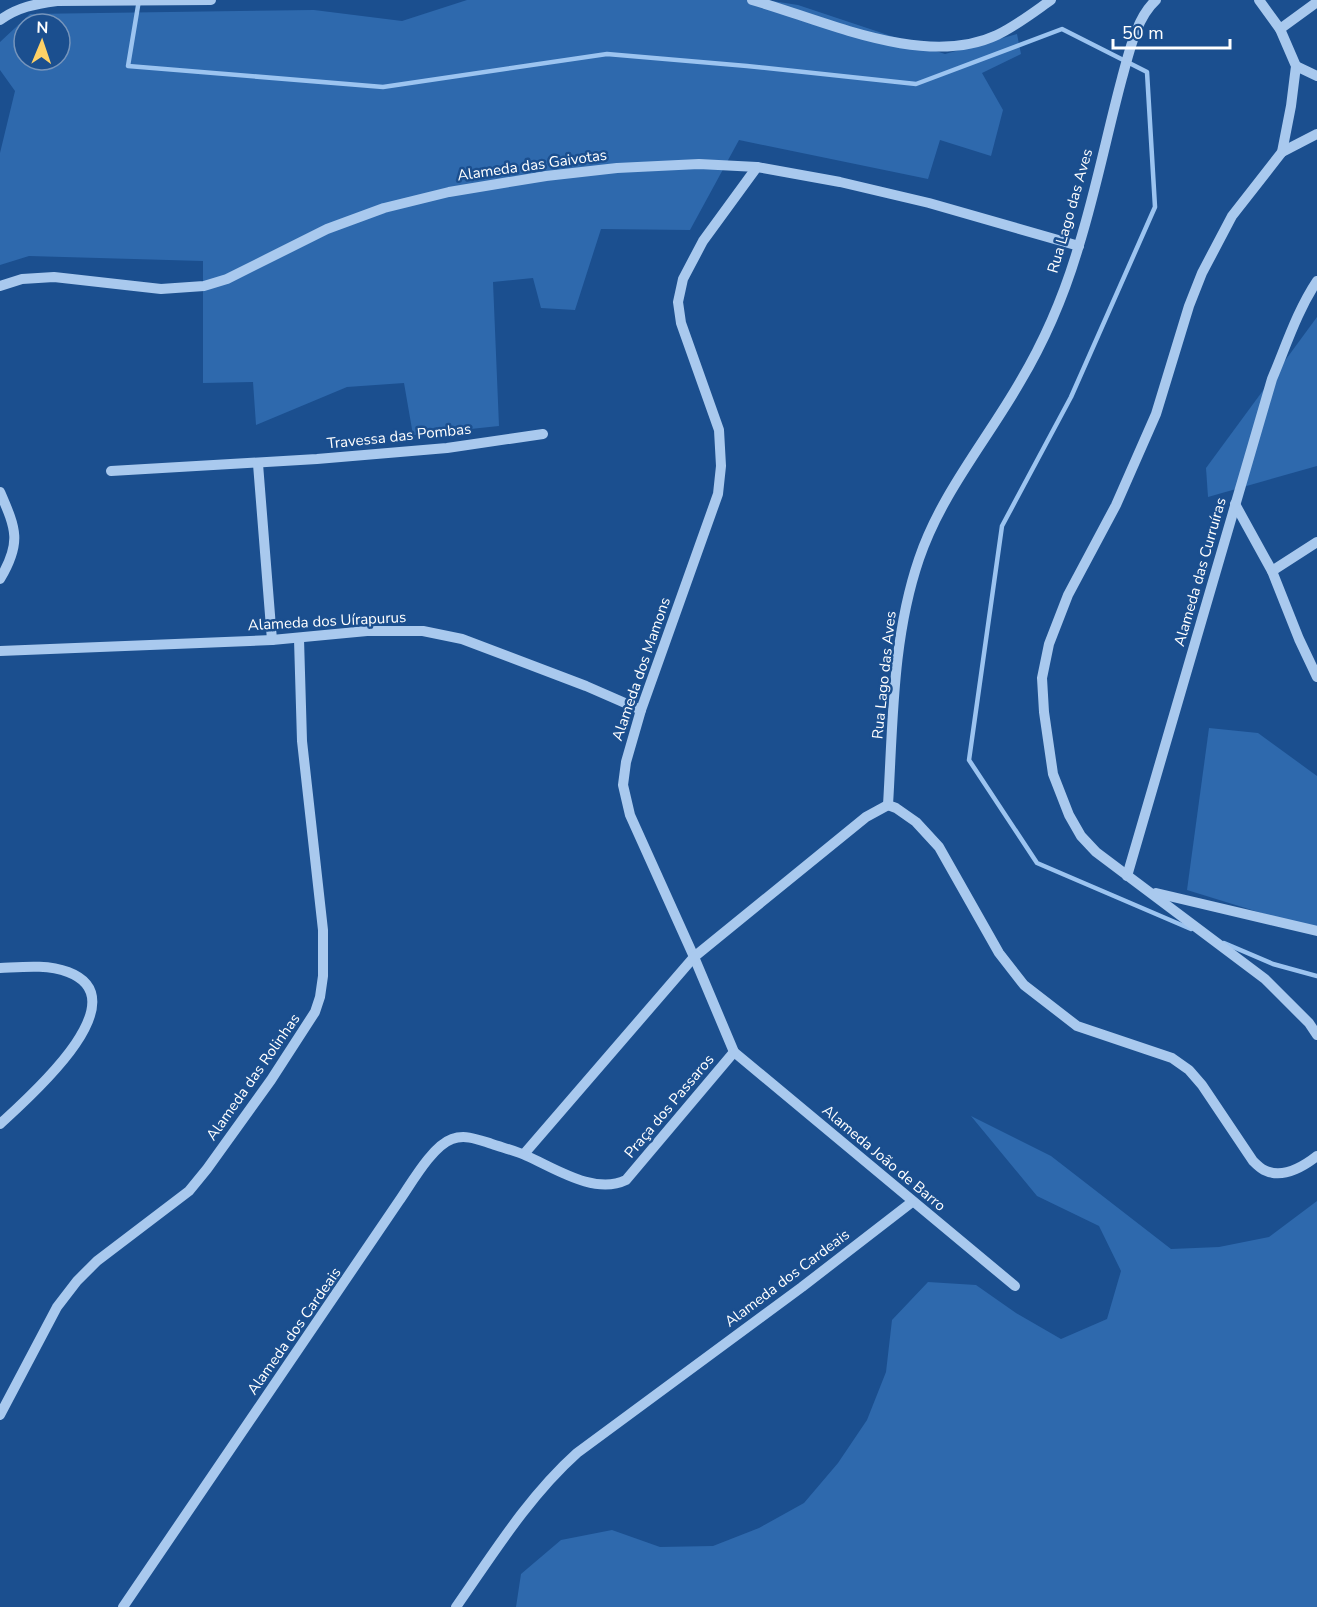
<svg xmlns="http://www.w3.org/2000/svg" width="1317" height="1607" viewBox="0 0 1317 1607" font-family="'Nunito Sans',sans-serif">
  <rect width="100%" height="100%" fill="#1b4f8f"/>
  <g fill="#2e69ad" fill-rule="evenodd">
    <path d="M467,0H766L798,5L945,54L1017,34L1021,54L982,73L1003,110L991,156L940,140L928,179L739,140L690,230L601,229L575,310L541,308L533,278L493,282L499,426L413,435L404,383L347,387L256,425L253,382L203,383V261L29,256L0,265V153L15,91L0,70V42L30,14L314,10L402,21ZM24,24H60V60H24Z"/>
    <path d="M1317,317V466L1208,497L1206,468Z"/>
    <path d="M1209,728L1258,733L1317,776V930L1187,890Z"/>
    <path d="M971,1116L1051,1156L1171,1249L1219,1247L1269,1237L1317,1201V1607H516L521,1574L561,1540L612,1530L660,1547L713,1546L759,1528L804,1503L838,1463L867,1420L886,1372L892,1320L928,1282L976,1285L1016,1313L1061,1339L1107,1319L1121,1271L1099,1226L1037,1196Z"/>
  </g>
  <g fill="none" stroke-linecap="round" stroke-linejoin="round">
    <g stroke="#9cc4f0" stroke-width="4.5">
      <path d="M139,0L128,66L383,87L607,54L747,66L916,84L1062,29L1147,72L1155,207L1071,397L1002,526L969,760L1037,863L1191,929"/>
      <path d="M1224,943L1273,964L1317,976"/>
    </g>
    <g stroke="#a9c9ee" stroke-width="10">
      <path d="M752,0C823,20 925,69 997,35C1016,26 1034,12 1051,0"/>
      <path d="M1156,0C1136,18 1129,53 1122,78C1107,134 1096,190 1079,245C1065,293 1045,340 1020,382C986,441 941,494 919,559C892,638 893,723 888,805L896,808L916,822L939,847L999,953L1024,985L1077,1026L1172,1058L1189,1070L1202,1085L1253,1161C1256,1164 1260,1168 1264,1170C1282,1179 1303,1167 1317,1156"/>
      <path d="M1259,0L1280,29L1296,66L1291,106L1282,152L1232,216L1202,273L1189,306L1156,414L1116,505L1068,595L1049,644L1042,678L1044,712L1053,774L1069,815L1081,836L1096,852L1265,979L1309,1023L1317,1035"/>
      <path d="M0,20C18,7 35,4 57,1L211,0"/>
      <path d="M1280,29L1317,2"/>
      <path d="M1296,66L1317,76"/>
      <path d="M1282,152L1317,134"/>
      <path d="M757,167L703,241L683,279L678,302L681,323L719,430L721,466L718,494L641,710L626,762L623,785L630,815L694,957L734,1052L1015,1286"/>
      <path d="M0,286L22,279L54,277L161,289L204,286L227,279L327,229L384,208L449,192L546,176L617,168L699,164L757,167L840,182L929,203L1079,246"/>
      <path d="M258,464L272,640"/>
      <path d="M111,471L317,459L447,448L543,434"/>
      <path d="M0,492C16,529 22,542 0,579"/>
      <path d="M1235,504L1272,571L1299,639L1317,677"/>
      <path d="M1272,571L1317,542"/>
      <path d="M0,651L272,640L367,631H423L462,639L586,686L641,710"/>
      <path d="M1127,876L1272,379C1286,346 1297,311 1317,281"/>
      <path d="M1156,893L1317,931"/>
      <path d="M0,968C22,967 47,964 68,972C142,1000 26,1100 0,1124"/>
      <path d="M524,1154L694,957L866,817L888,805"/>
      <path d="M0,1415L57,1307L77,1281L97,1261L189,1191L207,1169L271,1080L315,1012L320,997L323,976V930L302,741L299,639"/>
      <path d="M123,1607L399,1201C411,1184 432,1146 452,1139C466,1134 479,1140 492,1144C504,1148 516,1151 527,1156C556,1169 595,1195 626,1180L734,1052"/>
      <path d="M456,1607C493,1554 528,1497 577,1453L802,1287L912,1202"/>
    </g>
  </g>
  <g text-anchor="middle" dominant-baseline="central" stroke-width="5" stroke-linejoin="round" paint-order="stroke">
    <g font-size="15" fill="#fff" stroke="#1b4f8f">
      <text transform="translate(532 165) rotate(-8)">Alameda das Gaivotas</text>
      <text transform="translate(1070 211) rotate(-74)">Rua Lago das Aves</text>
      <text transform="translate(399 436) rotate(-6)">Travessa das Pombas</text>
      <text transform="translate(1200 572) rotate(-74)">Alameda das Curruíras</text>
      <text transform="translate(327 621) rotate(-3)">Alameda dos Uírapurus</text>
      <text transform="translate(641 669) rotate(-71)">Alameda dos Mamons</text>
      <text transform="translate(884 675) rotate(-84)">Rua Lago das Aves</text>
      <text transform="translate(253 1077) rotate(-55)">Alameda das Rolinhas</text>
      <text transform="translate(669 1106) rotate(-50)">Praça dos Passaros</text>
      <text transform="translate(884 1158) rotate(40)">Alameda João de Barro</text>
      <text transform="translate(787 1278) rotate(-37)">Alameda dos Cardeais</text>
      <text transform="translate(294 1331) rotate(-55)">Alameda dos Cardeais</text>
    </g>
  </g>
  <g transform="translate(42 42) rotate(2)"><circle r="28" fill="#1b4f8f" stroke="#7695bc" stroke-width="1.5"/>
  <path d="M0-4.5L10 22L0 15L-10 22Z" fill="#ffd166"/>
  <text y="-9" font-size="16" font-weight="bold" text-anchor="middle" fill="#ffffff">N</text>
  </g>
  <path d="M1113 39v9h117v-9" fill="none" stroke="#ffffff" stroke-width="3"/>
  <text x="1122" y="39" font-size="18" fill="#ffffff" stroke="#1b4f8f" stroke-width="4.5" paint-order="stroke">50 m</text>
</svg>
